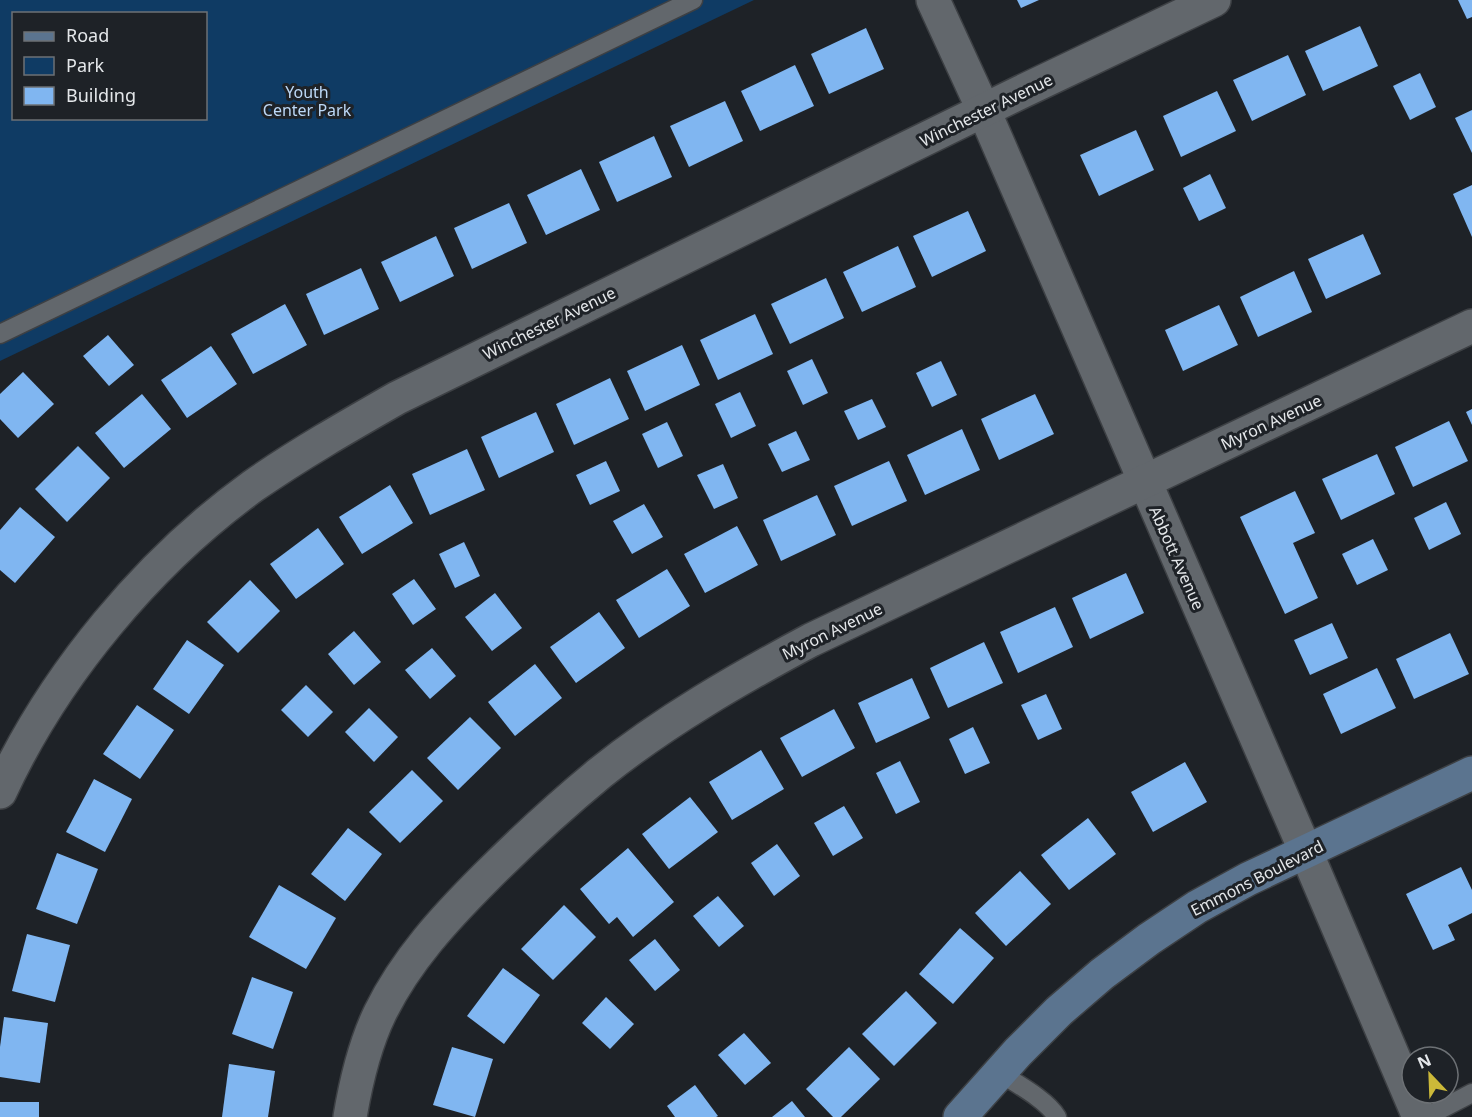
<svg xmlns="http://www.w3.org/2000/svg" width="1472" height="1117" viewBox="0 0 1472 1117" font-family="'Noto Sans',sans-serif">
  <rect width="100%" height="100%" fill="#1e2227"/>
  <path fill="#0f3b64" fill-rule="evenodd" d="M0,0H754L0,361ZM14,14H206V118H14Z"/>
  <g fill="#80b6f1">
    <path d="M1017,0H1039L1021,8Z"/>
    <path d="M1458,0H1472V17L1467,19Z"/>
    <path d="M1360,26L1378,66L1323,91L1305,51Z"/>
    <path d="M866,28L884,69L829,94L811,54Z"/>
    <path d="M1288,55L1306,95L1252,121L1233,80Z"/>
    <path d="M795,65L814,106L760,131L741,91Z"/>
    <path d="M1420,73L1436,107L1410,120L1393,86Z"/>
    <path d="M1217,91L1236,131L1181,157L1163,116Z"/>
    <path d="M725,101L743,141L689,167L670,126Z"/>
    <path d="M1472,110V153L1455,118Z"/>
    <path d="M1136,130L1154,170L1099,196L1080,155Z"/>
    <path d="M654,136L672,177L617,202L599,162Z"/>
    <path d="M581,169L600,210L546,235L527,195Z"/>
    <path d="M1210,174L1226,208L1199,221L1183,188Z"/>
    <path d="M1472,185V237L1453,194Z"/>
    <path d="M509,203L527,243L472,269L454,228Z"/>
    <path d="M968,211L986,251L932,277L913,236Z"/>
    <path d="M1363,234L1381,274L1326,299L1308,259Z"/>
    <path d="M436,236L454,276L400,302L381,262Z"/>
    <path d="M898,246L916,287L862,312L843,272Z"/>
    <path d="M361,268L379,309L324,335L306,294Z"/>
    <path d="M1294,271L1312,312L1258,337L1240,297Z"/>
    <path d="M826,278L844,318L790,344L771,304Z"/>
    <path d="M285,304L307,345L253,374L231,334Z"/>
    <path d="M1219,305L1238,345L1183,371L1165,330Z"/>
    <path d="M755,314L773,354L718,380L700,340Z"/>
    <path d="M108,335L134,365L109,386L83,356Z"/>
    <path d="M682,345L700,385L645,411L627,371Z"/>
    <path d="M211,346L237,384L187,418L161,380Z"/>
    <path d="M812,359L828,393L803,405L787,371Z"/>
    <path d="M941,361L957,395L932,407L916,373Z"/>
    <path d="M23,372L54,404L18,438L0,419V394Z"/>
    <path d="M610,378L629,419L574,445L556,404Z"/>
    <path d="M740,392L756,426L731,438L715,404Z"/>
    <path d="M142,394L171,429L124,468L95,433Z"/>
    <path d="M1035,394L1054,434L999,460L981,419Z"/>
    <path d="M872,399L886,427L858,440L844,411Z"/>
    <path d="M1472,409V425L1466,412Z"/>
    <path d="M536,412L554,452L499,478L481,437Z"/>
    <path d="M1449,421L1468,461L1413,487L1395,447Z"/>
    <path d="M667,422L683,456L658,468L642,434Z"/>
    <path d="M962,429L980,470L925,495L907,455Z"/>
    <path d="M796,431L810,460L782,472L768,444Z"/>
    <path d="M78,446L110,478L67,522L35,489Z"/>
    <path d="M467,449L485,490L430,515L412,474Z"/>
    <path d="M1377,454L1395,494L1341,520L1322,479Z"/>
    <path d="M606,461L620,491L590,505L576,475Z"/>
    <path d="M889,461L907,501L852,526L834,486Z"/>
    <path d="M723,464L738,498L714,509L697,475Z"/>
    <path d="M390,485L413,523L362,554L339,517Z"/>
    <path d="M1295,491L1315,533L1293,543L1318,598L1285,614L1240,517Z"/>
    <path d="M817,495L836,535L781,561L763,520Z"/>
    <path d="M1446,502L1461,534L1429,550L1414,518Z"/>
    <path d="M644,504L663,537L632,554L613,521Z"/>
    <path d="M20,507L55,537L15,583L0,570V530Z"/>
    <path d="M737,526L758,565L705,593L684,554Z"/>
    <path d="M318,528L344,564L296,599L270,564Z"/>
    <path d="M1373,539L1388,570L1357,585L1342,554Z"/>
    <path d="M464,542L480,576L455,588L439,554Z"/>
    <path d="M667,569L690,606L639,638L616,600Z"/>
    <path d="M1126,573L1144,613L1090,639L1072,598Z"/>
    <path d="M414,579L436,609L413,625L392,594Z"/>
    <path d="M250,580L280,611L238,653L207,622Z"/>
    <path d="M495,593L522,628L492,651L465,617Z"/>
    <path d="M1055,607L1073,647L1018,673L1000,632Z"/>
    <path d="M599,612L625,648L576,683L550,647Z"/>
    <path d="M1332,623L1348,658L1310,675L1294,640Z"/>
    <path d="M354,631L381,662L354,685L328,654Z"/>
    <path d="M1450,633L1469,674L1414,699L1396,659Z"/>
    <path d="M187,640L224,665L189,714L153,689Z"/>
    <path d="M984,642L1003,683L948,708L930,668Z"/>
    <path d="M432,648L456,676L430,699L405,670Z"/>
    <path d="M535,664L562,698L515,736L488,702Z"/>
    <path d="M1377,668L1396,708L1341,734L1323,694Z"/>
    <path d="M912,678L930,718L876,743L858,703Z"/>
    <path d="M306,685L333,712L308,737L281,710Z"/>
    <path d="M1046,694L1062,729L1038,740L1021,705Z"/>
    <path d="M137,705L174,730L140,779L103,754Z"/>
    <path d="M369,708L398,737L374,762L345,732Z"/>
    <path d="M834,709L855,748L802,777L780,738Z"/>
    <path d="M470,717L501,748L458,790L427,758Z"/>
    <path d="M973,727L990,763L965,774L949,739Z"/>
    <path d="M761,750L784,789L732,820L709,782Z"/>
    <path d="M900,761L920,802L896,814L876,773Z"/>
    <path d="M1185,762L1207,802L1153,832L1131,792Z"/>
    <path d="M412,770L443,801L400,843L369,812Z"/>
    <path d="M94,779L132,799L105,852L66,832Z"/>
    <path d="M690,797L718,832L669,869L642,834Z"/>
    <path d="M844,806L863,838L833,856L814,823Z"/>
    <path d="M1088,818L1116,854L1069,890L1041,855Z"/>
    <path d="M348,828L382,854L345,901L311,874Z"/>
    <path d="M777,844L800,876L774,896L751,863Z"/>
    <path d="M628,848L674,902L633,937L617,917L609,924L580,889Z"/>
    <path d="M57,853L98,869L77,924L36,909Z"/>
    <path d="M1461,867L1472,890V913L1448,925L1455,940L1433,950L1406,894Z"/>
    <path d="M1020,871L1051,904L1006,946L975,913Z"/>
    <path d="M279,885L336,918L306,969L249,937Z"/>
    <path d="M718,896L744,926L719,947L693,916Z"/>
    <path d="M564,905L596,937L553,980L521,949Z"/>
    <path d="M960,928L994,958L953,1004L919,974Z"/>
    <path d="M27,934L70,945L55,1002L12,991Z"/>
    <path d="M655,939L680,970L655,991L629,960Z"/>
    <path d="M503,968L540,995L504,1044L467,1016Z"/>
    <path d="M252,977L293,992L273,1049L232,1034Z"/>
    <path d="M906,991L937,1023L894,1066L862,1034Z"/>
    <path d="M606,997L634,1024L610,1049L582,1023Z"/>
    <path d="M4,1017L48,1023L40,1083L0,1077V1047Z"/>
    <path d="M744,1033L771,1063L745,1085L718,1055Z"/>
    <path d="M452,1047L493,1059L475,1117L433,1105Z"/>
    <path d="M849,1047L880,1079L841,1117H833L806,1089Z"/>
    <path d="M229,1064L275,1071L268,1117H222Z"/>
    <path d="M695,1085L718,1116L716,1117H675L667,1106Z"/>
    <path d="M792,1101L805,1117H772Z"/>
    <rect x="0" y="1102" width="39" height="15"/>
  </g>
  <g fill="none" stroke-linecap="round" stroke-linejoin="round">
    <defs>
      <g id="lane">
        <path d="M0,334L693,0"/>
        <path d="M1000,1073C1017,1084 1047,1100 1057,1117"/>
        <path d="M1426,1117L1472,1093"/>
      </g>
      <g id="street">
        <path d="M933,0L984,111L1306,852L1419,1117"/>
        <path d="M0,792C54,675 148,562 253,486C299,454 348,426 397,398L1021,92L1214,0"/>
        <path d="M350,1117C356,1081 364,1046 380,1013C406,960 445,918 486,877C522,841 560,806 600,773C665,721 738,679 811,640L1472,326"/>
      </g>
      <path id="secondary" d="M960,1117L1018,1052L1059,1011L1102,974L1149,939L1197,907L1248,879L1472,773"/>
    </defs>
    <use href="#lane" stroke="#3d4044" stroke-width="21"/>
    <use href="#street" stroke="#3d4044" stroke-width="36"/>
    <use href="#secondary" stroke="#3d4044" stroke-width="36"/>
    <use href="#lane" stroke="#62676c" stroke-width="18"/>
    <use href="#street" stroke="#62676c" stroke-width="33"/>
    <use href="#secondary" stroke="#5b748f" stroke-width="33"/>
  </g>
  <g text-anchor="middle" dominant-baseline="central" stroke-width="6" stroke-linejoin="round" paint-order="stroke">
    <g font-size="16" fill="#bcd8f7" stroke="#1e2227">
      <text x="307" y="92">Youth<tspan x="307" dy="18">Center Park</tspan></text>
    </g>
    <g font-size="16" fill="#e4e7ea" stroke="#1e2227">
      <text transform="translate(986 110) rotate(-26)">Winchester Avenue</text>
      <text transform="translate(549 323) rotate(-26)">Winchester Avenue</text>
      <text transform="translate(1271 422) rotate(-25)">Myron Avenue</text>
      <text transform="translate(1177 558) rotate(66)">Abbott Avenue</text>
      <text transform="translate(832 631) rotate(-26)">Myron Avenue</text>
      <text transform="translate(1257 878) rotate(-27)">Emmons Boulevard</text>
    </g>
  </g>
  <rect x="12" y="12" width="195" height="108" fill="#1e2227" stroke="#6d7175" stroke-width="1.5"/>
  <rect x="24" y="32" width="30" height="9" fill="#5b748f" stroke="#6d7175" stroke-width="1.5"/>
  <text x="66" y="42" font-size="18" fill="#e4e7ea">Road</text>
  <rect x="24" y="57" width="30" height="18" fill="#0f3b64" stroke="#6d7175" stroke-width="1.5"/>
  <text x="66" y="72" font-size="18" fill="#e4e7ea">Park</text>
  <rect x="24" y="87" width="30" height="18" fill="#80b6f1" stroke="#6d7175" stroke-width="1.5"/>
  <text x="66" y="102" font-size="18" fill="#e4e7ea">Building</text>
  <g transform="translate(1430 1075) rotate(337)"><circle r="28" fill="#1e2227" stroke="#6d7175" stroke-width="1.5"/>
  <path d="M0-4.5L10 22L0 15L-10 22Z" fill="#ccb939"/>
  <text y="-9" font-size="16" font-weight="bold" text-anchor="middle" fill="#e4e7ea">N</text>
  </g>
</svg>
